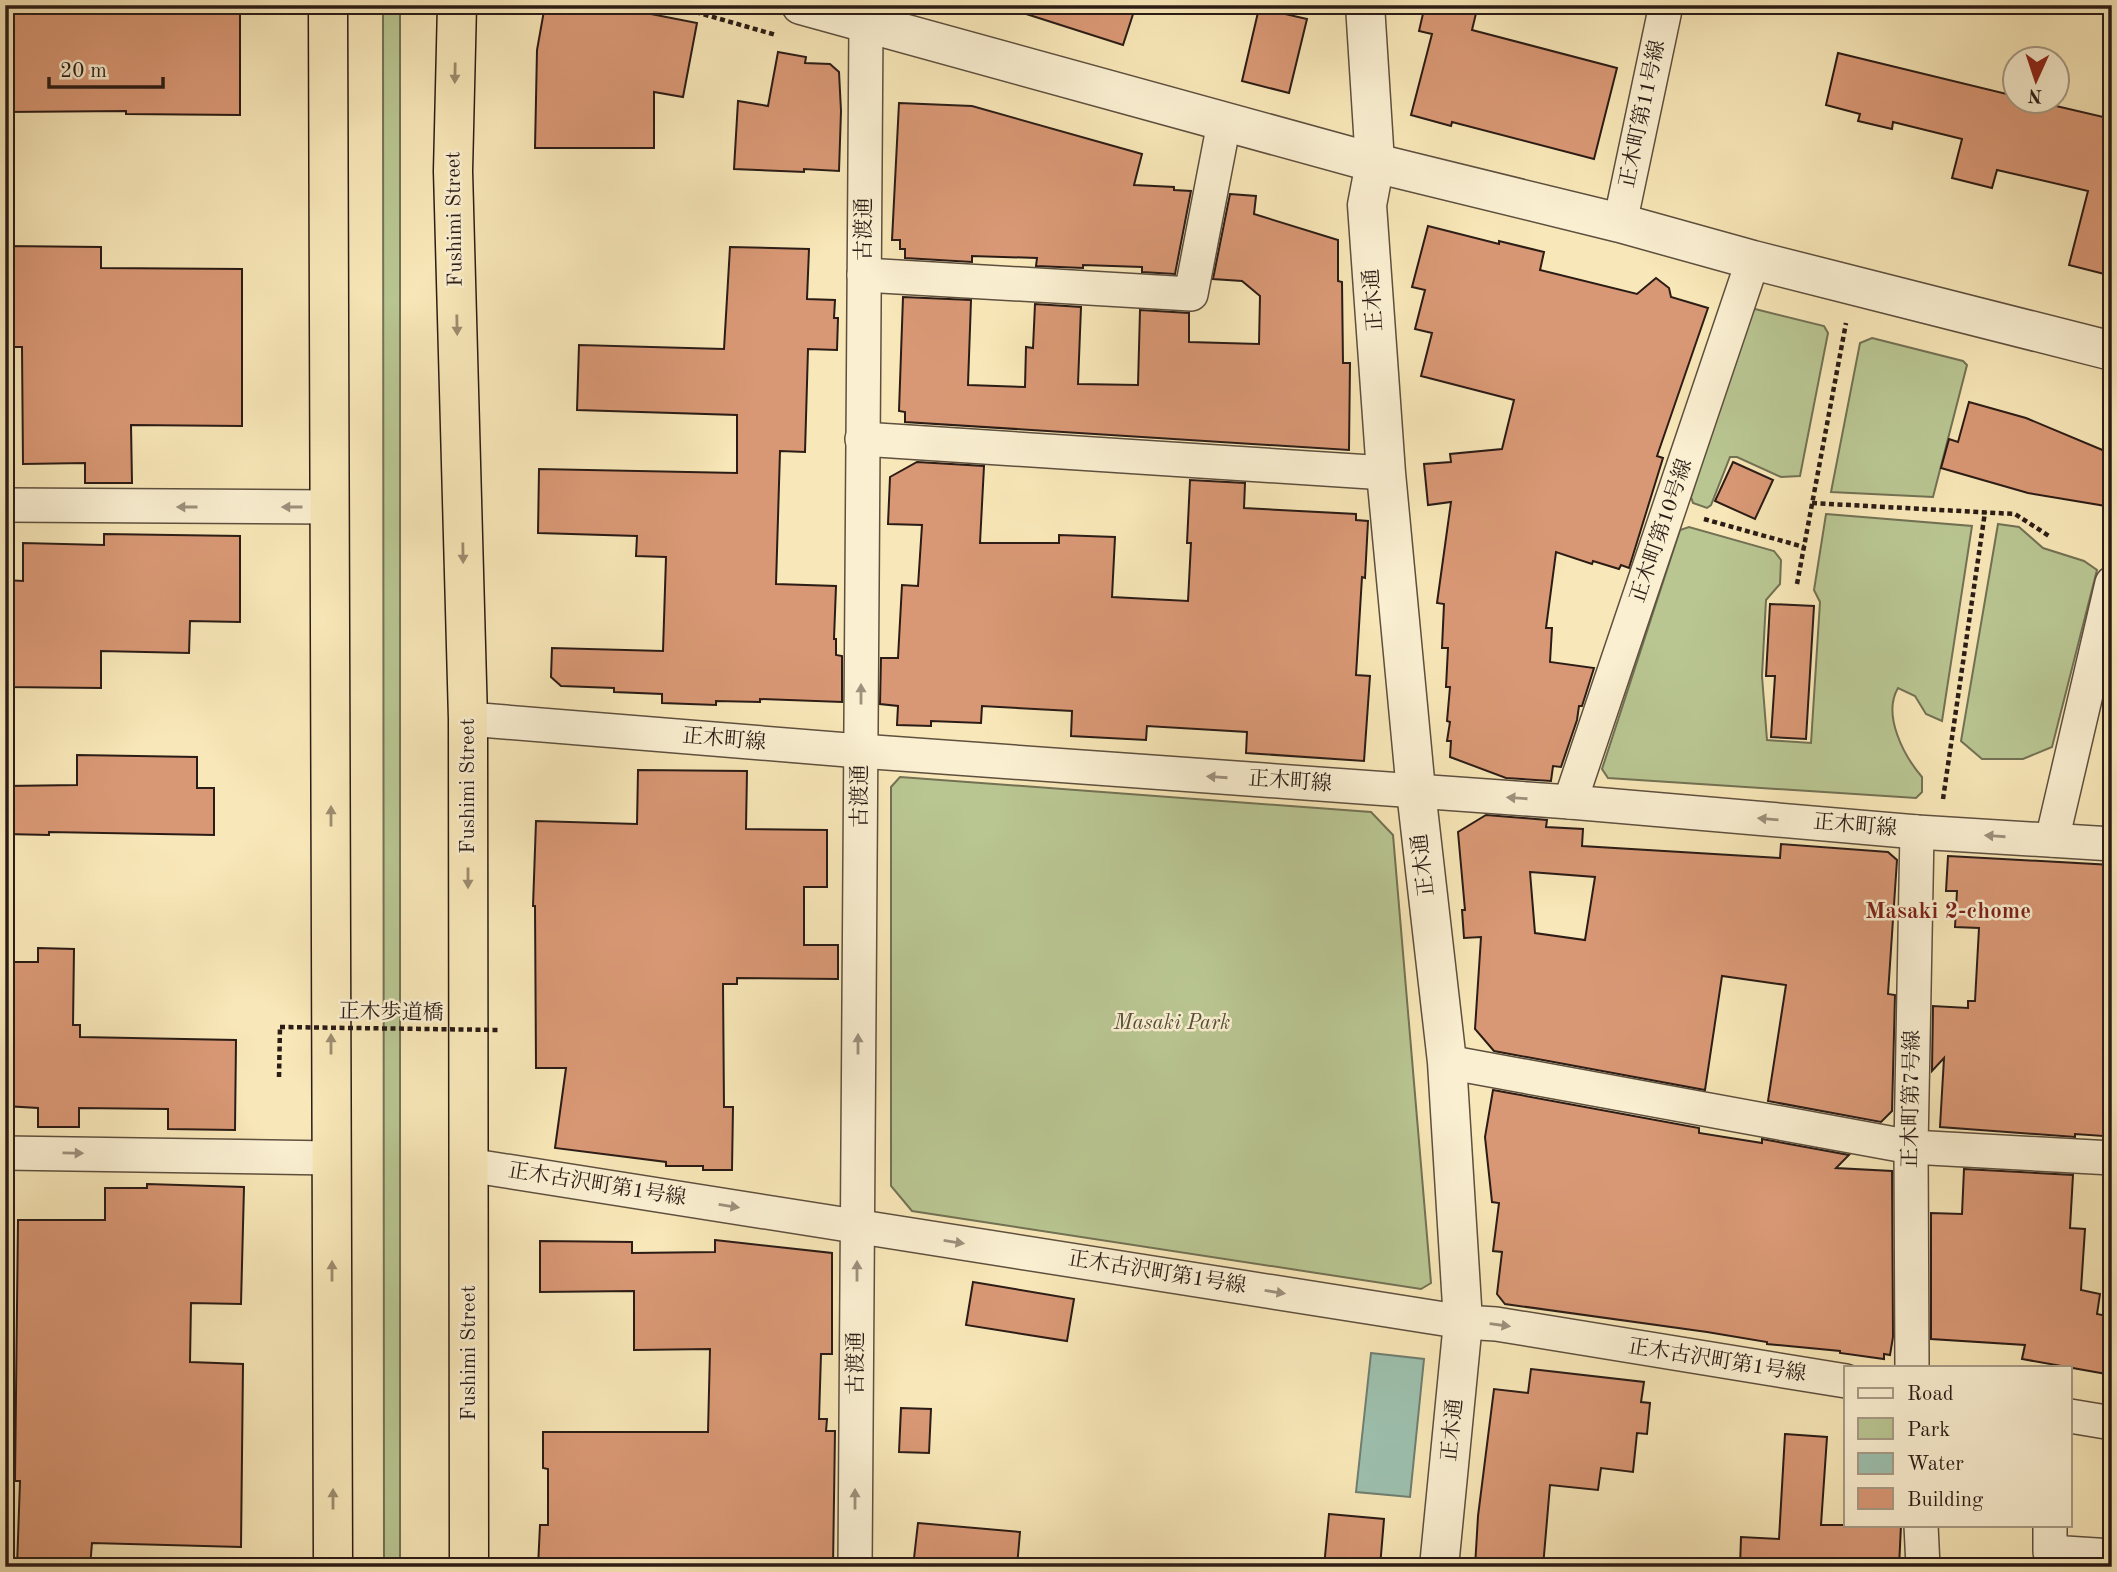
<svg xmlns="http://www.w3.org/2000/svg" width="2117" height="1572" viewBox="0 0 2117 1572" font-family="'Old Standard TT','Noto Serif JP',serif">
  <rect width="100%" height="100%" fill="#f8e7b8"/>
  <filter id="stains"><feTurbulence type="fractalNoise" baseFrequency=".00286" numOctaves="4"/><feColorMatrix values="0 0 0 0 .2 0 0 0 0 .09 0 0 0 0 .02 0 0 0 .5 -.17"/></filter>
  <radialGradient id="worn" r=".72"><stop offset=".6" stop-color="#630" stop-opacity="0"/><stop offset="1" stop-color="#630" stop-opacity=".3"/></radialGradient>
  <g fill="#b9c692" stroke="#727154" stroke-width="2">
    <path d="M383,5L400,6V1567H384Z"/>
    <path d="M1755,309L1824,326L1828,333L1800,476L1781,477L1737,457H1730L1711,505L1707,508L1693,503L1691,497L1748,311Z"/>
    <path d="M1872,338L1963,361L1967,365L1933,497L1831,492L1860,343Z"/>
    <path d="M1826,514L1972,526L1942,721L1926,714L1915,696L1898,688C1882,715 1904,756 1922,777V792L1916,798L1608,778L1602,769L1680,530L1689,527L1774,551L1781,560L1780,584L1766,600L1762,676L1767,740L1811,743L1820,602L1814,590Z"/>
    <path d="M1998,524L2019,527L2043,548L2084,561L2097,570L2052,747L2023,759H1982L1961,741Z"/>
    <path d="M900,777L1371,812L1393,835L1431,1283L1421,1289L912,1211L891,1186V787Z"/>
  </g>
  <path fill="#9dc0ae" stroke="#6f7e71" stroke-width="2" d="M1371,1353L1424,1359L1410,1497L1356,1492Z"/>
  <g fill="#d99875" stroke="#2b1c16" stroke-width="2" fill-rule="evenodd">
    <path d="M5,5H130L129,12H240V115L126,114V111L5,112Z"/>
    <path d="M545,5H605L697,23L683,97L654,92V148H535L537,50Z"/>
    <path d="M1021,5H1136L1123,45L1020,12Z"/>
    <path d="M1425,5H1478L1472,30L1617,68L1594,159L1452,122L1451,126L1411,115L1432,34L1419,31Z"/>
    <path d="M1259,8L1307,19L1289,93L1242,81Z"/>
    <path d="M778,52L806,57L805,63L830,64L839,72L841,111L839,171L804,169V172L734,169L738,101L768,106Z"/>
    <path d="M1838,53L2015,96V102H2039L2112,119V276L2069,265L2088,191L1997,170L1992,188L1952,178L1962,139L1893,122L1892,129L1858,121L1860,114L1826,105Z"/>
    <path d="M899,103L972,106L1142,154L1134,185L1174,187V190L1191,191L1175,274L1142,272V267L1083,265V268L1036,266L1037,258L972,256V262L905,258V249H900V240H892Z"/>
    <path d="M1230,194L1256,196L1254,214L1338,240V281L1342,282L1343,363H1350L1349,450L905,422V412L899,411L903,297L971,300L968,385L1025,387L1026,347L1033,348L1035,304L1081,307L1078,384L1138,385L1140,310L1189,313V342L1259,344L1260,296L1242,281L1213,279Z"/>
    <path d="M1428,226L1499,244V241L1544,252L1540,270L1637,294L1656,278L1669,288L1671,297L1708,308L1657,456L1663,458L1629,568L1621,565L1619,569L1593,561L1592,564L1556,552L1546,628H1552L1550,662L1594,668L1582,706H1579L1577,720L1561,767L1553,766L1551,781L1506,778L1450,757L1451,741H1447L1450,722L1447,721L1450,687H1446L1448,648H1442L1444,604L1437,603L1451,502L1428,505L1424,464L1451,462L1450,454L1502,449L1514,400L1421,376L1432,333L1415,329L1425,290L1412,287Z"/>
    <path d="M5,246L101,247V268L242,269V426L131,425L132,483H85V463L23,464L22,347H5Z"/>
    <path d="M730,247L809,249L807,299L835,300L834,318H838L837,350L808,349L805,452L780,451L776,584L836,586L834,639H836V655L842,656V702L760,699V702L716,701V705L662,703V694L614,692V688L561,686L551,677L552,648L663,651L666,557L636,556L637,536L538,533L539,469L737,473V415L577,410L579,345L724,349Z"/>
    <path d="M1969,402L2026,418L2112,454V483L2106,506L2028,493L1941,468L1949,439L1958,442Z"/>
    <path d="M917,462L984,466L980,543H1059V535L1115,537L1112,597L1188,601L1191,543H1187L1190,480L1245,483L1244,508L1356,514V520L1368,521L1365,578L1362,577L1356,675L1370,676L1364,761L1246,753L1247,732L1147,726L1146,740L1071,736L1072,711L982,706L981,723L931,721V726L897,725L898,706L880,704L881,658H898L902,585L918,586L922,525L888,524L890,477Z"/>
    <path d="M1733,462L1773,480L1755,519L1715,501Z"/>
    <path d="M104,534L240,536V622L190,621L189,653L101,651V688L5,687V580L23,581V543L104,545Z"/>
    <path d="M1770,604L1814,606L1806,739L1771,737L1775,676H1766Z"/>
    <path d="M77,755L197,757V788H214V835L49,832V835L5,834V786L77,785Z"/>
    <path d="M638,770L747,771L746,829L827,830V887H804V945H838V979L737,978V984H723L724,1107H733L732,1170H703V1166H666V1162L555,1148L566,1068H536L535,906H533L536,821L637,824Z"/>
    <path d="M1486,815L1547,820L1546,827L1583,829L1582,846L1780,858L1781,844L1888,852L1897,860L1888,994L1895,995L1892,1111L1881,1122L1768,1101L1786,985L1722,976L1705,1090L1494,1051L1475,1029L1481,937L1464,938L1462,910H1465L1458,832ZM1530,872L1595,877L1585,940L1535,933Z"/>
    <path d="M1948,856L2112,865L2104,1000H2112V1056H2107L2103,1136L2075,1134V1137L1940,1127L1944,1058L1932,1071L1933,1006L1968,1008V1001H1975L1979,928L1955,927L1957,891H1946Z"/>
    <path d="M38,948L74,949L73,1025H80V1037L236,1040L235,1130L168,1129V1109L79,1108V1127H38V1108L5,1106V962H38Z"/>
    <path d="M1493,1090L1699,1128V1133L1762,1143V1139L1849,1155L1836,1168L1892,1171L1893,1337L1890,1355L1884,1354V1359L1840,1353V1351L1767,1344V1342L1707,1332L1505,1304L1497,1294L1502,1252L1493,1251L1499,1203L1492,1202L1485,1137Z"/>
    <path d="M1964,1169L2073,1175L2070,1228L2085,1229L2081,1290L2100,1294L2097,1314L2112,1317V1375L2022,1359L2025,1345L1931,1339V1213L1962,1214Z"/>
    <path d="M147,1184L244,1187L241,1304L191,1303L190,1362L243,1364L241,1547L92,1543L90,1567H17L20,1481H15L18,1220H105V1188H147Z"/>
    <path d="M715,1240L832,1253V1354H821L819,1419H827L826,1431H835L833,1567H538L540,1525H548V1469L543,1468V1432H708L710,1349L634,1350V1291L540,1292V1241L632,1242V1253L715,1252Z"/>
    <path d="M973,1282L1074,1299L1067,1341L966,1325Z"/>
    <path d="M1531,1369L1644,1382L1641,1402L1650,1403L1647,1434L1637,1433L1633,1472L1601,1468L1598,1490L1550,1485L1543,1567H1475L1478,1516L1494,1389L1528,1393Z"/>
    <path d="M901,1408L931,1409L929,1453L899,1452Z"/>
    <path d="M1785,1434L1827,1437L1821,1525H1901L1899,1567H1740L1741,1537L1779,1539Z"/>
    <path d="M1329,1514L1384,1519L1380,1567H1324Z"/>
    <path d="M918,1523L1020,1532L1017,1567H913Z"/>
  </g>
  <g fill="none" stroke-linecap="round" stroke-linejoin="round">
    <defs>
      <g id="minor">
        <path d="M1620,223L1666,5"/>
        <path d="M864,275L1191,294L1224,123"/>
        <path d="M862,439L1386,473"/>
        <path d="M5,505L330,507"/>
        <path d="M468,719L860,751L1570,802L1917,832L2112,844"/>
        <path d="M1570,802L1753,260"/>
        <path d="M2052,840L2112,583"/>
        <path d="M1447,1062L1911,1147L2112,1158"/>
        <path d="M5,1153L332,1158"/>
        <path d="M468,1165L1463,1322L1496,1324L1846,1381"/>
        <path d="M1912,1367L1911,1147L1917,832"/>
        <path d="M2070,1416L2112,1423"/>
        <path d="M1921,1525L1923,1567"/>
        <path d="M2050,1525V1552L2112,1556"/>
        <path d="M855,1567L866,24"/>
      </g>
      <g id="tertiary">
        <path d="M801,5L1375,163L1620,223L1753,260L2112,351"/>
        <path d="M1365,5L1375,163L1367,205L1386,473L1416,791L1447,1062L1463,1322L1439,1567"/>
      </g>
      <g id="trunk">
        <path d="M328,5L333,1567"/>
        <path d="M457,5L453,171L468,719L469,1567"/>
      </g>
    </defs>
    <use href="#minor" stroke="#5e4f3e" stroke-width="36"/>
    <use href="#tertiary" stroke="#5e4f3e" stroke-width="41"/>
    <use href="#trunk" stroke="#2b1c16" stroke-width="41"/>
    <g stroke="#2b1c16" stroke-width="4.5" stroke-dasharray="5 3.5" stroke-linecap="butt">
      <path d="M671,5L776,35"/>
      <path d="M1812,503L2015,514L2049,536"/>
      <path d="M1704,519L1804,547"/>
      <path d="M1797,584L1846,323"/>
      <path d="M1943,799L1985,512"/>
      <path d="M279,1077L280,1027"/>
    </g>
    <use href="#minor" stroke="#faefd1" stroke-width="33"/>
    <use href="#tertiary" stroke="#faefd1" stroke-width="38"/>
    <use href="#trunk" stroke="#f8e7b8" stroke-width="38"/>
    <path stroke="#2b1c16" stroke-width="4.5" stroke-dasharray="5 3.5" stroke-linecap="butt" d="M280,1027L501,1030"/>
  </g>
  <defs><path id="oneway-solid" d="M-6-.8H1V-3.2L6.5 0L1 3.2V.8H-6Z" transform="scale(1.75)"/></defs>
  <g fill="#9c8c6f">
    <use href="#oneway-solid" transform="translate(455 73) rotate(91)"/>
    <use href="#oneway-solid" transform="translate(457 325) rotate(89)"/>
    <use href="#oneway-solid" transform="translate(463 553) rotate(89)"/>
    <use href="#oneway-solid" transform="translate(331 816) rotate(-90)"/>
    <use href="#oneway-solid" transform="translate(468 878) rotate(90)"/>
    <use href="#oneway-solid" transform="translate(331 1044) rotate(-90)"/>
    <use href="#oneway-solid" transform="translate(332 1271) rotate(-90)"/>
    <use href="#oneway-solid" transform="translate(333 1499) rotate(-90)"/>
  </g>
  <g fill="#9d907d">
    <use href="#oneway-solid" transform="translate(187 507) rotate(-180)"/>
    <use href="#oneway-solid" transform="translate(292 507) rotate(-180)"/>
    <use href="#oneway-solid" transform="translate(861 694) rotate(-90)"/>
    <use href="#oneway-solid" transform="translate(1217 777) rotate(-176)"/>
    <use href="#oneway-solid" transform="translate(1517 798) rotate(-176)"/>
    <use href="#oneway-solid" transform="translate(1768 819) rotate(-175)"/>
    <use href="#oneway-solid" transform="translate(1995 836) rotate(-176)"/>
    <use href="#oneway-solid" transform="translate(858 1044) rotate(-90)"/>
    <use href="#oneway-solid" transform="translate(73 1153) rotate(1)"/>
    <use href="#oneway-solid" transform="translate(729 1206) rotate(9)"/>
    <use href="#oneway-solid" transform="translate(954 1242) rotate(9)"/>
    <use href="#oneway-solid" transform="translate(857 1271) rotate(-90)"/>
    <use href="#oneway-solid" transform="translate(1275 1292) rotate(9)"/>
    <use href="#oneway-solid" transform="translate(1500 1325) rotate(8)"/>
    <use href="#oneway-solid" transform="translate(855 1499) rotate(-90)"/>
  </g>
  <g text-anchor="middle" dominant-baseline="central" stroke-width="5" stroke-linejoin="round" paint-order="stroke">
    <g font-size="21" fill="#2b1c16" stroke="#faefd1">
      <text transform="translate(1643 114) rotate(-78)">正木町第11号線</text>
      <text transform="translate(455 219) rotate(-91)">Fushimi Street</text>
      <text transform="translate(864 229) rotate(-90)">古渡通</text>
      <text transform="translate(1374 300) rotate(-94)">正木通</text>
      <text transform="translate(1662 531) rotate(-71)">正木町第10号線</text>
      <text transform="translate(724 740) rotate(5)">正木町線</text>
      <text transform="translate(1290 782) rotate(4)">正木町線</text>
      <text transform="translate(468 786) rotate(-90)">Fushimi Street</text>
      <text transform="translate(860 796) rotate(-90)">古渡通</text>
      <text transform="translate(1855 826) rotate(5)">正木町線</text>
      <text transform="translate(1424 865) rotate(-97)">正木通</text>
      <text transform="translate(391 1013) rotate(1)">正木歩道橋</text>
      <text transform="translate(1912 1099) rotate(-89)">正木町第7号線</text>
      <text transform="translate(597 1185) rotate(9)">正木古沢町第1号線</text>
      <text transform="translate(1157 1273) rotate(9)">正木古沢町第1号線</text>
      <text transform="translate(469 1353) rotate(-90)">Fushimi Street</text>
      <text transform="translate(1717 1361) rotate(9)">正木古沢町第1号線</text>
      <text transform="translate(856 1363) rotate(-90)">古渡通</text>
      <text transform="translate(1453 1430) rotate(-84)">正木通</text>
    </g>
    <g font-size="21" font-style="italic" fill="#564f3b" stroke="#faefd1">
      <text x="1172" y="1023">Masaki Park</text>
    </g>
    <g font-size="23" font-weight="bold" fill="#7a1f14" stroke="#faefd1">
      <text x="1948" y="911">Masaki 2-chome</text>
    </g>
  </g>
  <rect width="2117" height="1572" fill="none" stroke="#f8e7b8" stroke-width="28"/>
  <rect x="7" y="7" width="2103" height="1558" fill="none" stroke="#2b1c16" stroke-width="3.5"/>
  <rect x="14" y="14" width="2089" height="1544" fill="none" stroke="#2b1c16" stroke-width="2"/>
  <rect x="1844" y="1366" width="228" height="161" fill="#faefd1" stroke="#a79b86" stroke-width="2"/>
  <rect x="1858" y="1388" width="35" height="10" fill="#faefd1" stroke="#a79b86" stroke-width="2"/>
  <text x="1907" y="1400" font-size="21" fill="#2b1c16">Road</text>
  <rect x="1858" y="1418" width="35" height="21" fill="#b9c692" stroke="#a79b86" stroke-width="2"/>
  <text x="1907" y="1436" font-size="21" fill="#2b1c16">Park</text>
  <rect x="1858" y="1453" width="35" height="21" fill="#9dc0ae" stroke="#a79b86" stroke-width="2"/>
  <text x="1907" y="1470" font-size="21" fill="#2b1c16">Water</text>
  <rect x="1858" y="1488" width="35" height="21" fill="#d99875" stroke="#a79b86" stroke-width="2"/>
  <text x="1907" y="1506" font-size="21" fill="#2b1c16">Building</text>
  <g transform="translate(2036 80) rotate(183)"><circle r="33" fill="#faefd1" stroke="#a79b86" stroke-width="2"/>
  <path d="M0-5L12 26L0 18L-12 26Z" fill="#8f2418"/>
  <text y="-10" font-size="19" font-weight="bold" text-anchor="middle" fill="#2b1c16">N</text>
  </g>
  <path d="M49 77v10h114v-10" fill="none" stroke="#2b1c16" stroke-width="3.5"/>
  <text x="60" y="77" font-size="21" fill="#2b1c16" stroke="#faefd1" stroke-width="5" paint-order="stroke">20 m</text>
  <rect width="100%" height="100%" filter="url(#stains)"/>
  <rect width="100%" height="100%" fill="url(#worn)"/>
</svg>
